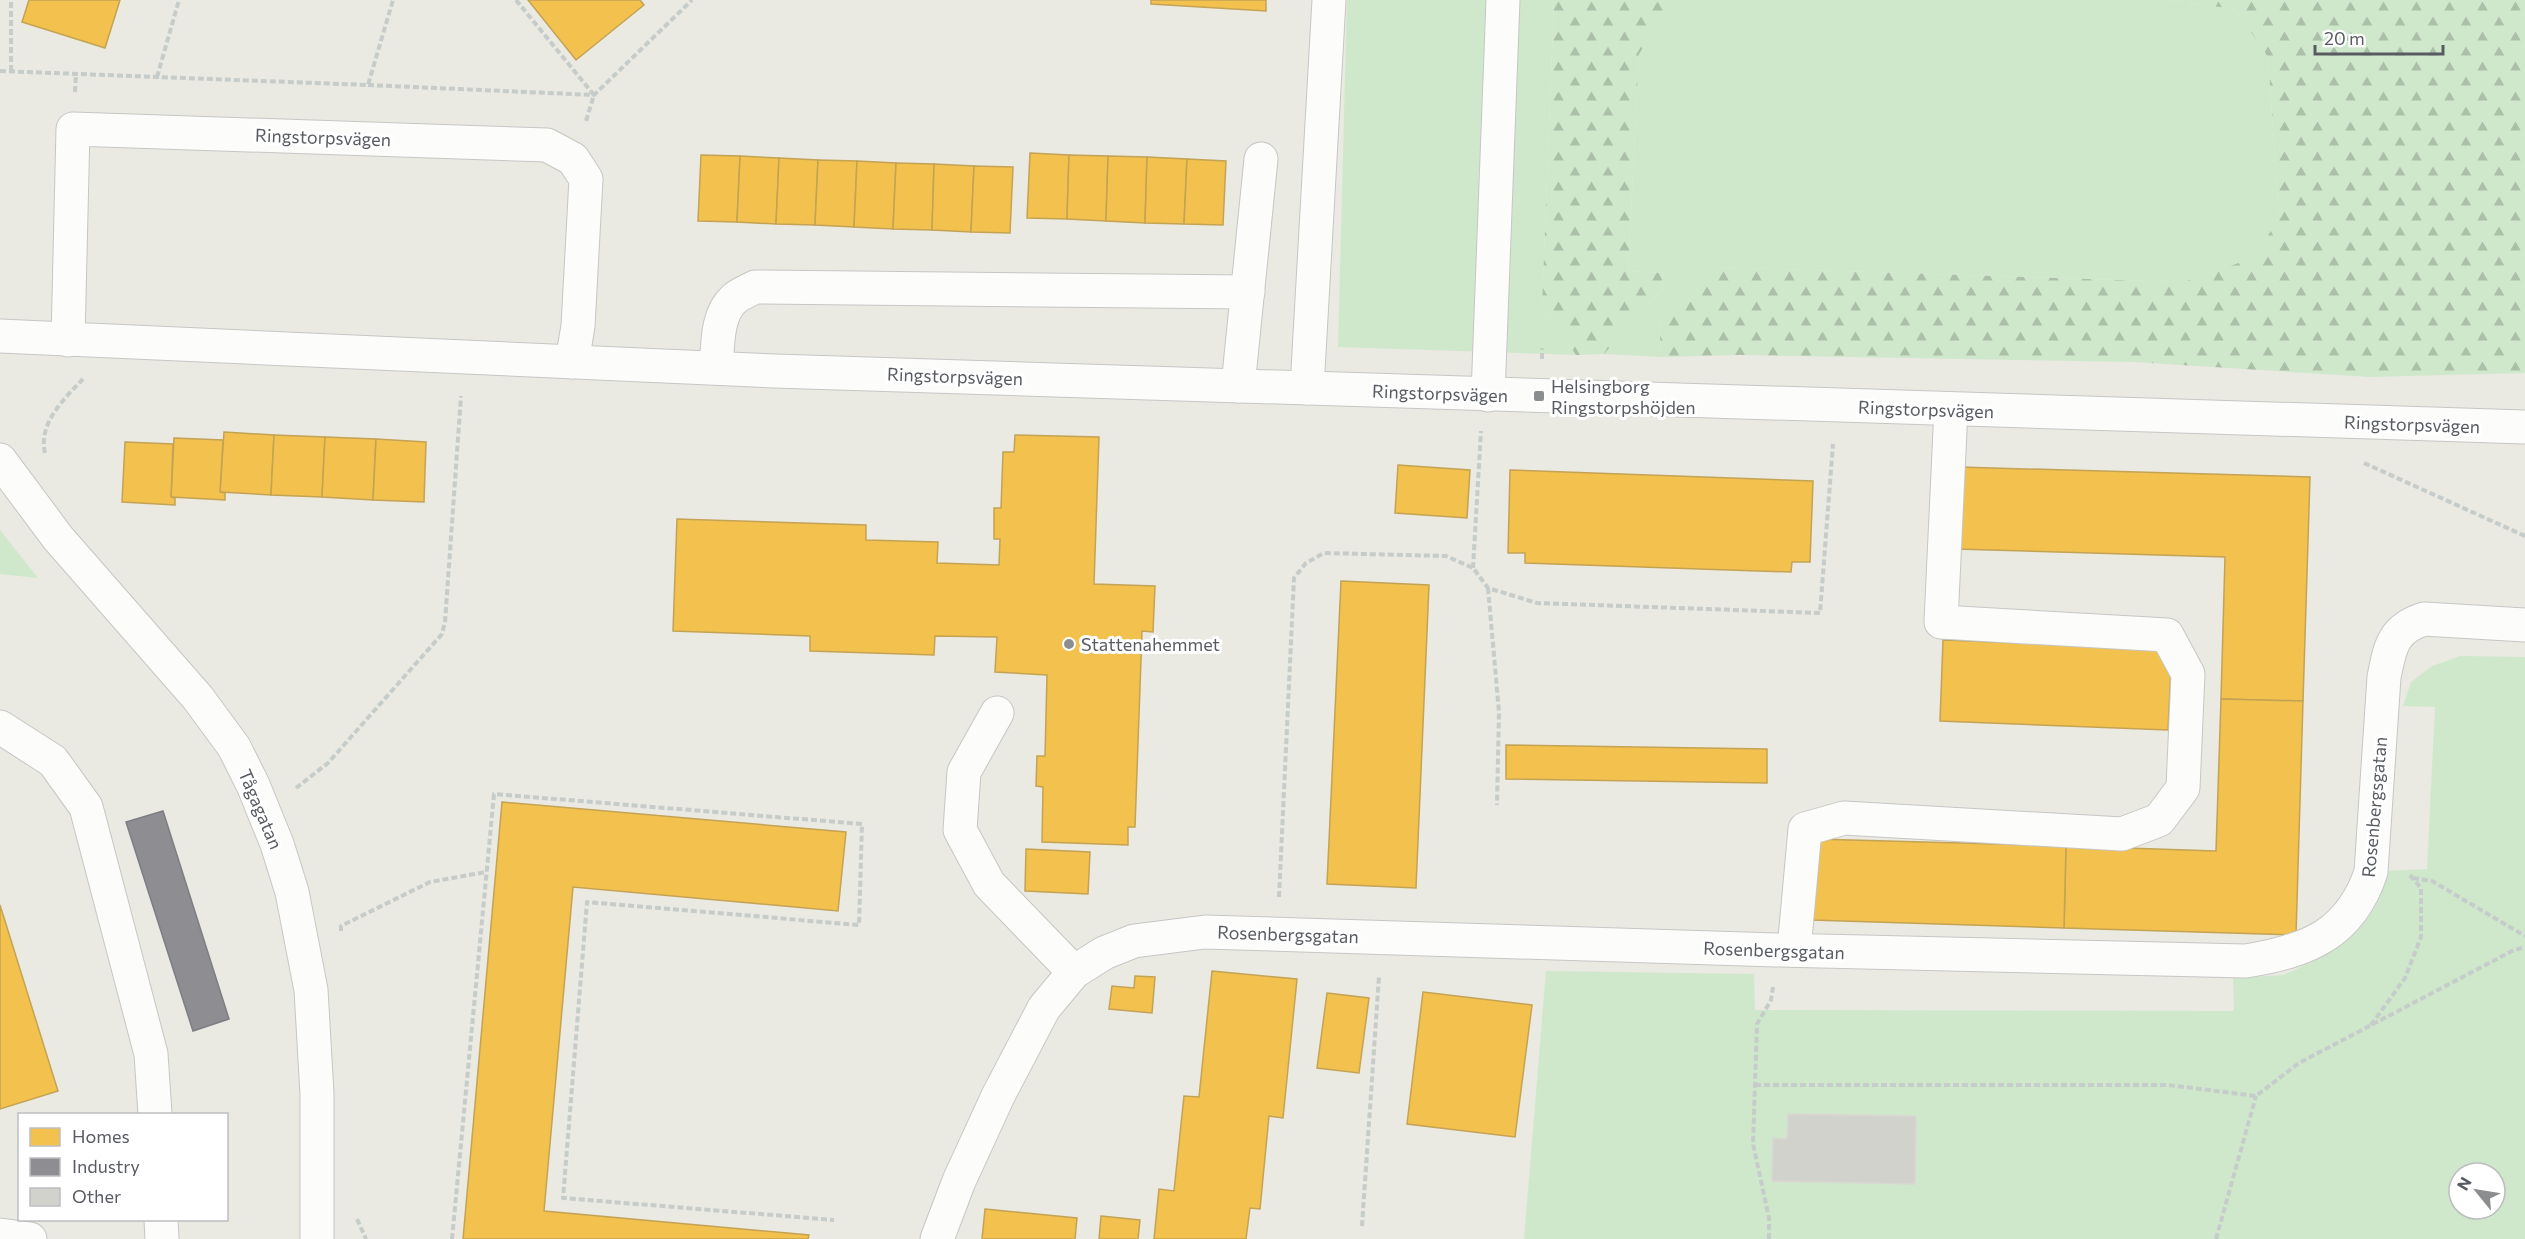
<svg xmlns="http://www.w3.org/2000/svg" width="2525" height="1239" viewBox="0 0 2525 1239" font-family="Commissioner,sans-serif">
  <defs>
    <pattern id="forest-firs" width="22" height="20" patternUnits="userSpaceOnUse" patternTransform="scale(1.5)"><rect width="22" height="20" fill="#cfe8cc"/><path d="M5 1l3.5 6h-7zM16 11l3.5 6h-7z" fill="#abbfa9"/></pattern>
  </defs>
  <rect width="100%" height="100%" fill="#eae9e2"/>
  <g fill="#cfe8cc" fill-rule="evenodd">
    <path d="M1347,0H1554L1542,306L1576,355L1338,347Z"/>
    <path d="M1676,0H2167L2235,9L2268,57L2279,216L2256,257L2183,282L1713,267L1659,317L1661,357L1604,354L1663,288L1662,273L1628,271L1639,54Z"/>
    <path d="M0,530L38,578L0,574Z"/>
    <path d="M2460,656L2525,657V1239H1524L1546,971L1754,974L1755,1010L2234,1011L2233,978L2284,975L2318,959L2350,938L2374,909L2387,871L2427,869L2435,707L2403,706L2411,682L2432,666ZM2459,1173H2495V1209H2459Z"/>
  </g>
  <g fill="url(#forest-firs)">
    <path d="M1554,0H1676L1639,54L1628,271L1662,273L1663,288L1604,354L1576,355L1542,306Z"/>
    <path d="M2167,0H2525V373L2370,377L2134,362L1740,355L1661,357L1659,317L1713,267L2183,282L2256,257L2279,216L2268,57L2235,9Z"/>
  </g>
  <g fill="#f2c14e" stroke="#c4a354" stroke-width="1.5">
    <path d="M29,0H120L105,48L22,22Z"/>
    <path d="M528,0H640L644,5L576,60Z"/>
    <path d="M1151,0H1266V11L1151,4Z"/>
    <path d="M1030,153L1069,155L1067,219L1027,218Z"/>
    <path d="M701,155L740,156L737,222L698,221Z"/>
    <path d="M1069,155L1108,156L1106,221L1067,219Z"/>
    <path d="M740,156L779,158L776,224L737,222Z"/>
    <path d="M1108,156L1147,157L1145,223L1106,221Z"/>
    <path d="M1147,157L1187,159L1184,224L1145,223Z"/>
    <path d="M779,158L818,160L815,225L776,224Z"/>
    <path d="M1187,159L1226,161L1223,225L1184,224Z"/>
    <path d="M818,160L857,161L854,227L815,225Z"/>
    <path d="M857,161L896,163L893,229L854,227Z"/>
    <path d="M896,163L934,164L932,230L893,229Z"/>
    <path d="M934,164L974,166L971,232L932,230Z"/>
    <path d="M974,166L1013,167L1010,233L971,232Z"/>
    <path d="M224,432L274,435L271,495L220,492Z"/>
    <path d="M274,435L325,437L322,497L271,495Z"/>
    <path d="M1015,435L1099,437L1094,584L1155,586L1153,632L1142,631L1135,827H1128V845L1042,842L1043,787L1036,786L1037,756H1045L1047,675L995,672L997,637L935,636L934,655L810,651V636L673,631L677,519L866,525V540L938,542L937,563L999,565L1000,539H994V508H1001L1003,452H1014Z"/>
    <path d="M325,437L376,439L373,500L322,497Z"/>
    <path d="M174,438L223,440L220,492L225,493V500L171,497Z"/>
    <path d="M376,439L426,442L424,502L373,500Z"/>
    <path d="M125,442L173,444L171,497L175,498V505L122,502Z"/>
    <path d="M1398,465L1470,470L1467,518L1395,513Z"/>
    <path d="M1959,467L2310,477L2303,701L2221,699L2225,557L1956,549Z"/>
    <path d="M1510,470L1813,481L1810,562H1792L1791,572L1525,563V553H1508Z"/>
    <path d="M1341,581L1429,585L1416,888L1327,884Z"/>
    <path d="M1943,640L2172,649L2168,730L1940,721Z"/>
    <path d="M2221,699L2303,701L2296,935L2064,928L2066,846L2216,851Z"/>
    <path d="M1506,745L1767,749V783L1506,779Z"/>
    <path d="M502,802L846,832L838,911L573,887L544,1211L809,1235L808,1239H463Z"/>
    <path d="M1814,839L2066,846L2064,928L1811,920Z"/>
    <path d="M1026,849L1090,852L1088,894L1025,891Z"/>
    <path d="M0,905L58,1091L0,1109Z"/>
    <path d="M1212,971L1297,979L1283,1118L1269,1116L1260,1209L1250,1208L1246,1239H1154L1159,1189L1174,1191L1184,1096L1199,1097Z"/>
    <path d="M1135,976L1155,977L1152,1013L1109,1009L1112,986L1134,988Z"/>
    <path d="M1423,992L1532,1005L1515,1137L1407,1124Z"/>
    <path d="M1327,993L1369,998L1359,1073L1317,1068Z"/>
    <path d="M985,1209L1077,1218L1075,1239H982Z"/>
    <path d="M1101,1216L1140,1220L1138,1239H1099Z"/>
  </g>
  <path fill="#8d8d92" stroke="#7d7e84" stroke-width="1.5" d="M163,811L229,1019L193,1031L126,822Z"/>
  <path fill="#d2d2cd" stroke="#d9d7d2" stroke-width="1.5" d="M1788,1114L1916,1116L1915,1184L1772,1181L1773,1138L1787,1139Z"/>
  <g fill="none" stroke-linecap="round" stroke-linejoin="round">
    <defs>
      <g id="minor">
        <path d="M0,336L775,371L2525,427"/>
        <path d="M68,340L73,129L547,145L573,159L586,179L578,326L572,362"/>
        <path d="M716,368C718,347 716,315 734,299C739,294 748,291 755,287L1248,292"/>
        <path d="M1238,386L1261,159"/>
        <path d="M1307,388L1329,0"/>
        <path d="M1488,395L1503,0"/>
        <path d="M0,460L58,538L198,698L234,747L253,785L277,844L292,892L311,990L317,1094V1239"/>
        <path d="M997,713L964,772L960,830L989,884L1074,972"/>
        <path d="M0,727L53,761L86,807L151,1054L155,1114"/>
        <path d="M1794,950L1805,829L1844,818L2122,834L2159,820L2183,788L2188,674L2167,635L1941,622L1951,409"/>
        <path d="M161,1220L162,1239"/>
        <path d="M0,1235L30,1239"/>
        <path d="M937,1239L959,1181L998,1096L1044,1008L1074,972L1104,953L1134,941L1205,932L1776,950L2246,961C2307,951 2350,935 2371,872L2384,677C2390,648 2392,629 2424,619L2525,625"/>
      </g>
    </defs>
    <use href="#minor" stroke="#c6c7c5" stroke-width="35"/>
    <g stroke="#c5ccc9" stroke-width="4" stroke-dasharray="6 3" stroke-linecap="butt">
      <path d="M516,0L594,95L586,121"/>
      <path d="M0,71L368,85L393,0"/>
      <path d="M11,71V0"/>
      <path d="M157,77L179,0"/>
      <path d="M368,85L594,95L692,0"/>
      <path d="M75,92L76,74"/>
      <path d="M1542,359V348"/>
      <path d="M45,453C38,423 64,399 83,379"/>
      <path d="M2364,463L2525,536"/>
      <path d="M1473,568L1481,431"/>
      <path d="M1488,588L1499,712L1497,805"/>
      <path d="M296,788L328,763L442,634L445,622L461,396"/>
      <path d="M2413,878L2432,881L2525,936"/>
      <path d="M1279,897L1294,578L1306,563L1324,553L1446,556L1473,568L1488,588L1537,603L1820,613L1833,444"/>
      <path d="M341,931V926L430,882L486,872"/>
      <path d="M2371,1025L2405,978L2421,937V888L2409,874"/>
      <path d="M1755,1085H2168L2256,1096L2299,1063L2512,951L2525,947"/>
      <path d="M357,1219L366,1239"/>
      <path d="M1362,1226L1379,976"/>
      <path d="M452,1239L494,794L862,824L859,925L587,902L563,1198L834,1220"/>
      <path d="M1769,1239V1218L1753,1144L1757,1024L1771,1000L1773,987"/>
      <path d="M2216,1239L2256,1096"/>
    </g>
    <use href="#minor" stroke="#fcfcfb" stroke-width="33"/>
  </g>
  <g fill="#8b8d8f" stroke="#fff" stroke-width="2">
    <rect x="1533" y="390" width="12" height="12" rx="3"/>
    <circle cx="1069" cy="644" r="6"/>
  </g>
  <g text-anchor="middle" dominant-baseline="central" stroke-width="6" stroke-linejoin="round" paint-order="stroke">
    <g font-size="18" fill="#585c62" stroke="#fff">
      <text transform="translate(323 137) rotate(2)">Ringstorpsvägen</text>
      <text transform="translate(955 376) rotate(2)">Ringstorpsvägen</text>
      <text transform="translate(1440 393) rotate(2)">Ringstorpsvägen</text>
      <text transform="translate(1926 409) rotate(2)">Ringstorpsvägen</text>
      <text transform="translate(2412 424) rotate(2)">Ringstorpsvägen</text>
      <text transform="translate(2374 807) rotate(-85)">Rosenbergsgatan</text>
      <text transform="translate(261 809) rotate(67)">Tågagatan</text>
      <text transform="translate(1288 934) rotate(2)">Rosenbergsgatan</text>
      <text transform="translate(1774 950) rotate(2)">Rosenbergsgatan</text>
    </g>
    <g font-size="18" fill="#585c62" stroke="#fff" text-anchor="start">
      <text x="1551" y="386">Helsingborg<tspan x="1551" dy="21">Ringstorpshöjden</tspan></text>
      <text x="1081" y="644">Stattenahemmet</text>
    </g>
  </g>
  <rect x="18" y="1113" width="210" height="108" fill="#ffffff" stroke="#bcbec0" stroke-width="1.5"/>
  <rect x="30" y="1128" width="30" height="18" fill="#f2c14e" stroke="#bcbec0" stroke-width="1.5"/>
  <text x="72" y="1143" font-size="18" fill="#585c62">Homes</text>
  <rect x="30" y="1158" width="30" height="18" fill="#8d8d92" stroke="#bcbec0" stroke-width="1.5"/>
  <text x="72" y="1173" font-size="18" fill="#585c62">Industry</text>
  <rect x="30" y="1188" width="30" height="18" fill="#d2d2cd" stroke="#bcbec0" stroke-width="1.5"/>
  <text x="72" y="1203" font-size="18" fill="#585c62">Other</text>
  <g transform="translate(2477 1191) rotate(300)"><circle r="28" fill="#ffffff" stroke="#bcbec0" stroke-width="1.5"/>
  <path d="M0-4.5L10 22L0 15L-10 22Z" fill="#8b8d8f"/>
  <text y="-9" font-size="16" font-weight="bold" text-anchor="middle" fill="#585c62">N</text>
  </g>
  <path d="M2315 45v9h128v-9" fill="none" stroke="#585c62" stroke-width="3"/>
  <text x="2324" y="45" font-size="18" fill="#585c62" stroke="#ffffff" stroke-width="4.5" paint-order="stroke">20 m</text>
</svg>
